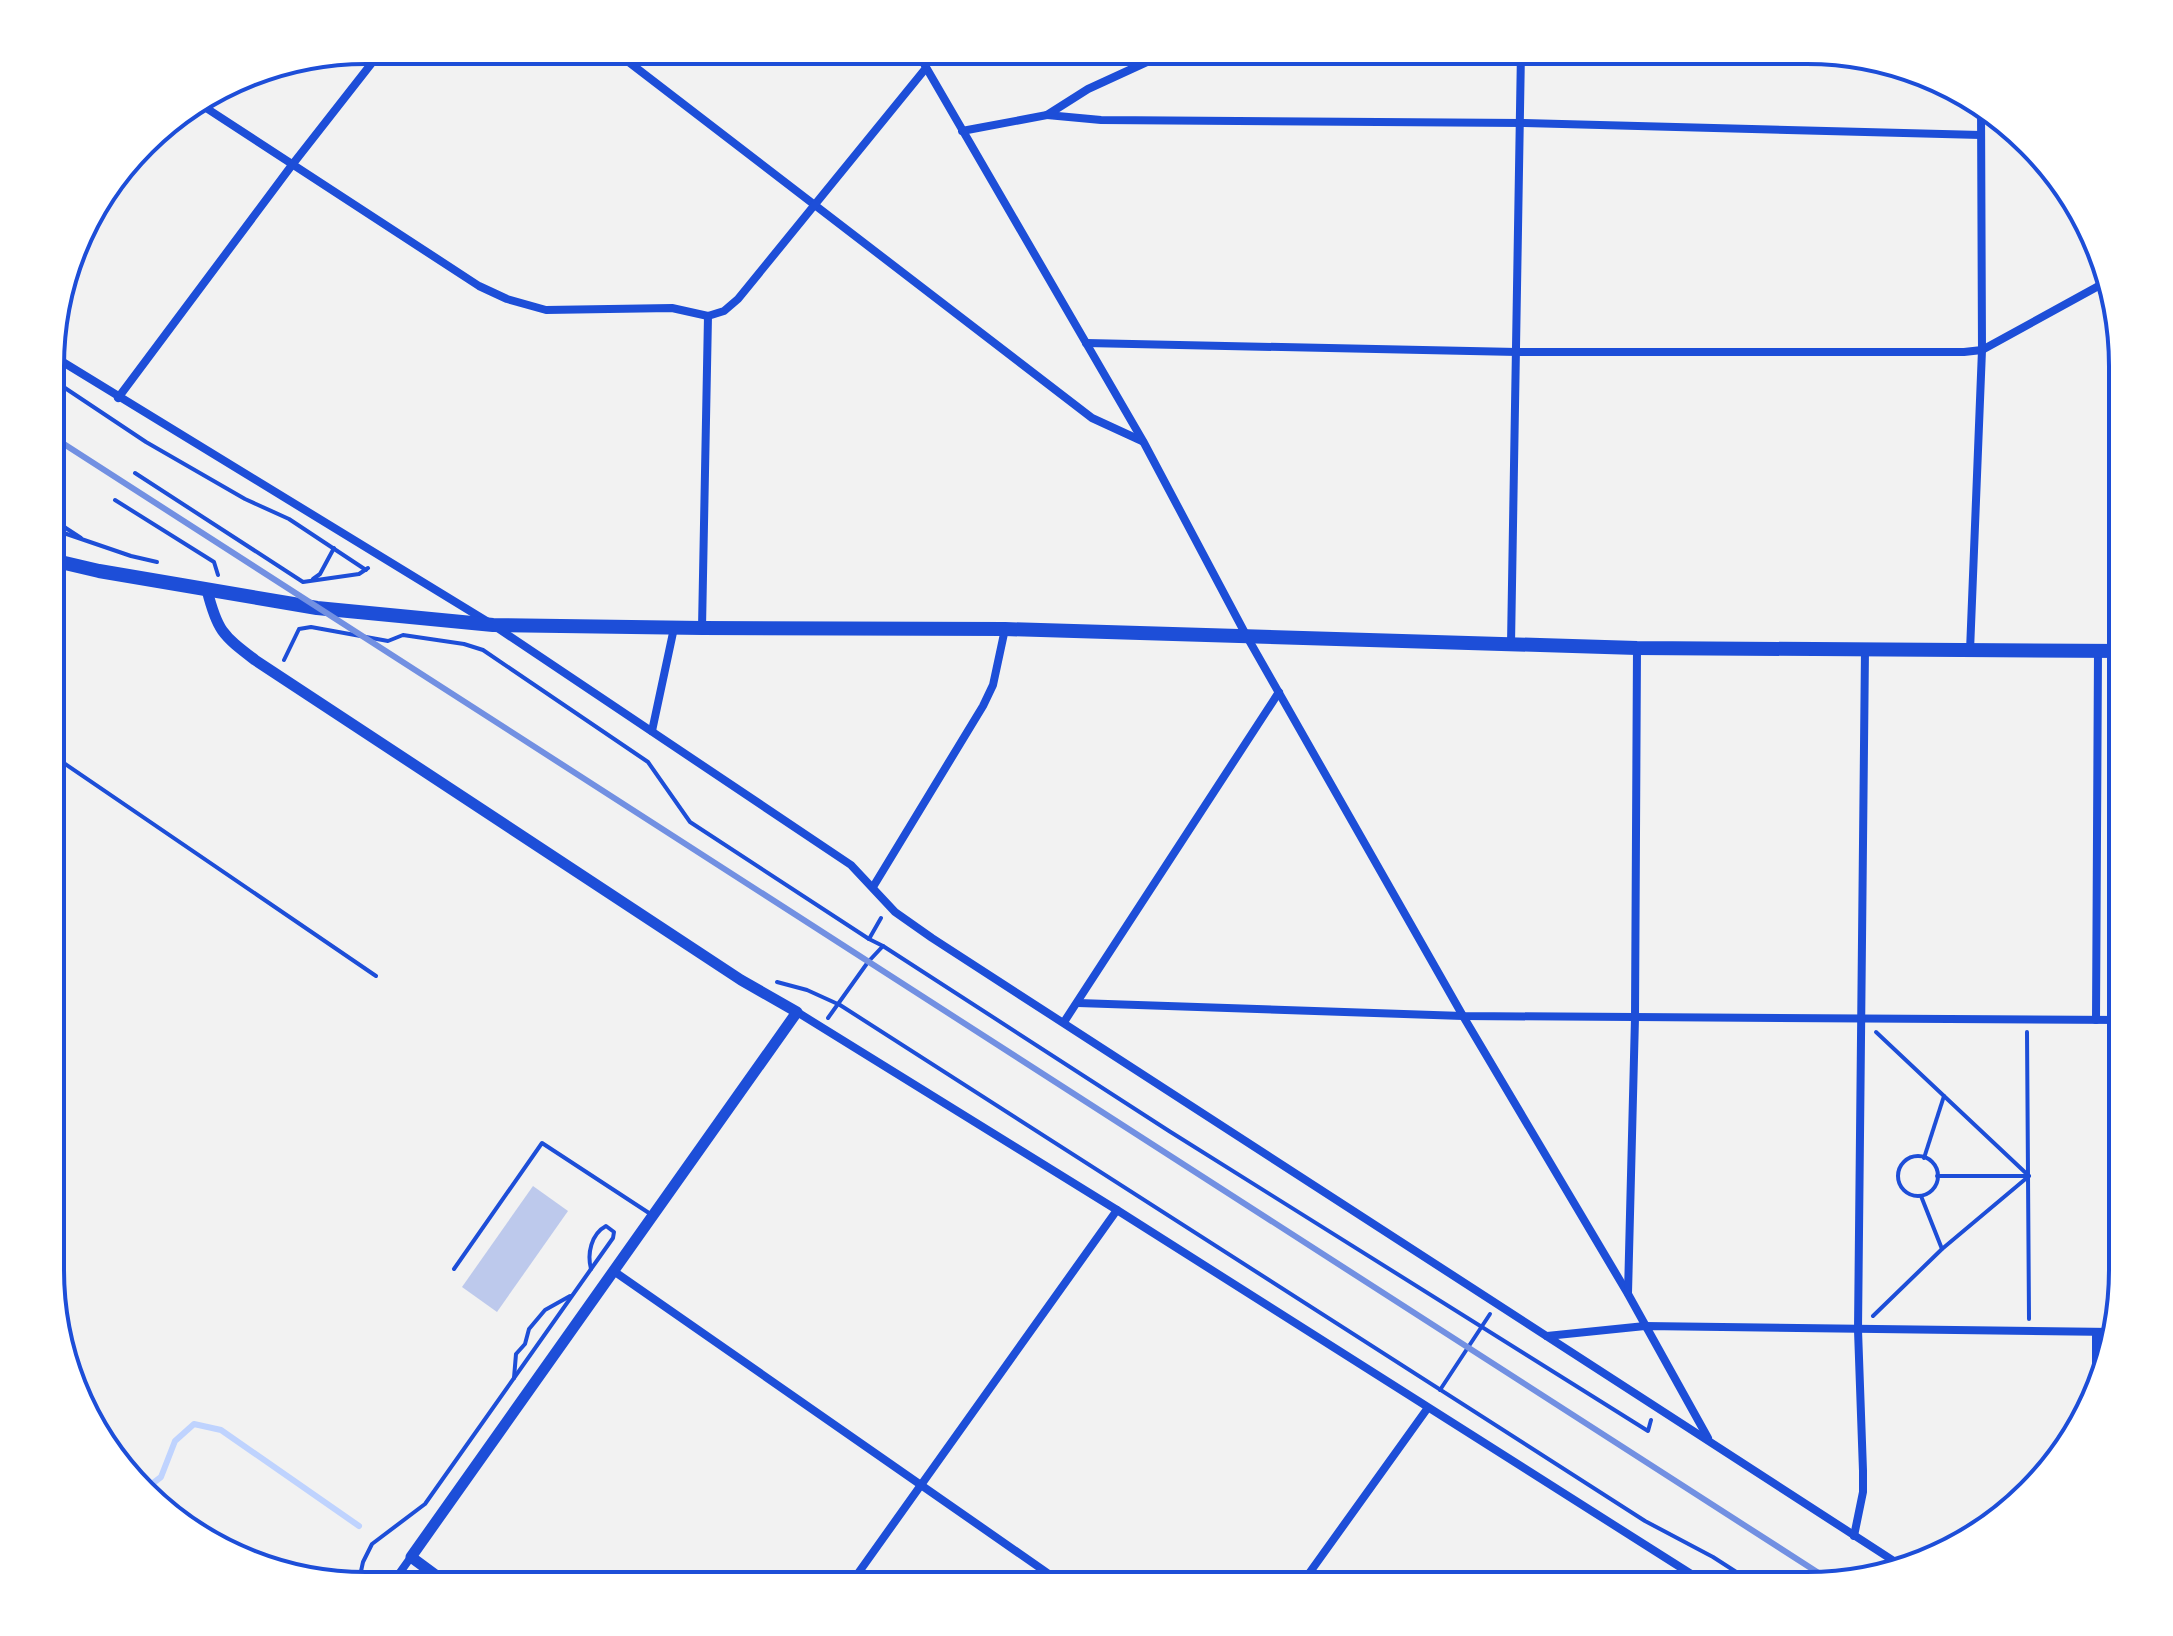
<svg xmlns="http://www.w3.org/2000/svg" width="2173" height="1636" viewBox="0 0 2173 1636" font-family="Arial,sans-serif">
  <rect width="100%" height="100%" fill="#f2f2f2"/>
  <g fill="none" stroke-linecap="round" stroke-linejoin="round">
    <path stroke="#bfd3fe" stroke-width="6" d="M144,1490L161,1477L175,1441L194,1424L221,1430L359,1526"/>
  </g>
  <path fill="#bdc9ec" d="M533,1186L568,1211L497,1312L462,1287Z"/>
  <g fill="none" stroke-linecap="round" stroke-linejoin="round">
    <g stroke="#1d4ed8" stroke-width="4">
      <path d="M53,380L146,442L245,499L289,519L366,570"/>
      <path d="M135,473L303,582L359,574L368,568"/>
      <path d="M115,500L214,562L218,575"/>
      <path d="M52,519L81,538"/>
      <path d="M52,529L131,556L157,562"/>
      <path d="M313,579L320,574L334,548"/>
      <path d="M284,660L299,629L311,627L388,641L403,635L464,644L483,650L648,762L690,822L869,939"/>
      <path d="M883,946L1169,1131L1648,1431L1651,1420"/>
      <path d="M777,982L807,990L840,1005L1645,1521L1713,1557L1758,1586"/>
      <path d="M828,1018L868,962L883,946L869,939L881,918"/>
      <path d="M1876,1032L2029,1176"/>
      <path d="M2027,1032L2029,1319"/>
      <circle cx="1918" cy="1176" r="20"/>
      <path d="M1924,1158L1944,1096"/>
      <path d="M1937,1176H2026"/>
      <path d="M1921,1196L1942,1249"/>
      <path d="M606,1226L614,1232L613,1238L591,1269C587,1254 591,1234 606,1226Z"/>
      <path d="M1873,1316L1942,1249L2029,1176"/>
      <path d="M514,1378L516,1354L525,1344L529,1329L545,1310L570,1296"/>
      <path d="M1440,1390L1490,1314"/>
      <path d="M358,1585L363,1562L372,1544L425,1504L591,1269"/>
    </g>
    <g stroke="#1d4ed8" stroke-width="4">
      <path d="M52,755L376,976"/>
      <path d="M454,1269L542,1143L652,1215"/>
    </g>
    <g stroke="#1d4ed8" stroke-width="8">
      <path d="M613,50L1092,418L1142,441"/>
      <path d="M916,50L1143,441L1246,635L1463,1016L1628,1294L1708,1438"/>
      <path d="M200,104L479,286L507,299L546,310L672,308L708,316L724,311L738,299L926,68"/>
      <path d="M1047,115L1101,120L1522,123L1981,135"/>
      <path d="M962,131L1047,115L1088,89L1173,50"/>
      <path d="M1086,343L1517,352H1964L1982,350L2104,283"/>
      <path d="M53,356L493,625L851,865L895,912L932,938L1900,1565"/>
      <path d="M118,398L292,165L382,50"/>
      <path d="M702,628L708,316"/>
      <path d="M1511,644L1521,51"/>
      <path d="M1970,651L1982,350L1981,107"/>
      <path d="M652,731L674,628"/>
      <path d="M873,887L983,706L993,685L1005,629"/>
      <path d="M1078,1003L1463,1016L2122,1020"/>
      <path d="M797,1012L1117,1210L1710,1586"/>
      <path d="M2096,1020L2098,651"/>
      <path d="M1064,1022L1279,692"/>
      <path d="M615,1272L1066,1586"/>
      <path d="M1628,1293L1635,1018L1637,648"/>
      <path d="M1547,1336L1645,1326L2113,1332"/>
      <path d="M2096,1397V1332"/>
      <path d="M1854,1536L1863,1492V1471L1858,1330L1865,649"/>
      <path d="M391,1585L411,1557"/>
      <path d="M849,1586L1117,1210"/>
      <path d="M1300,1586L1427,1409"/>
    </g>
    <path stroke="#1d4ed8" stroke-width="11" d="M207,590C217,630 222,635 255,660L741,980L797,1012L411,1557L449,1585"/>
    <path stroke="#1d4ed8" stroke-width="14" d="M52,560L99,571L317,608L493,625L702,628L1005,629L1637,648L2123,651"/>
    <path stroke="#7290e2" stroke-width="6" d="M53,437L1831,1581"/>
  </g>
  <path d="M0 0H2173V1636H0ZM366 64H1807A302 302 0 0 1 2109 366V1270A302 302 0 0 1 1807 1572H366A302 302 0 0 1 64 1270V366A302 302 0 0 1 366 64Z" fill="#fff" fill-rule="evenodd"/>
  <path fill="none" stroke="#1d4ed8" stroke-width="4" d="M366 64H1807A302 302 0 0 1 2109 366V1270A302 302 0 0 1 1807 1572H366A302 302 0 0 1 64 1270V366A302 302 0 0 1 366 64Z"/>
</svg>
